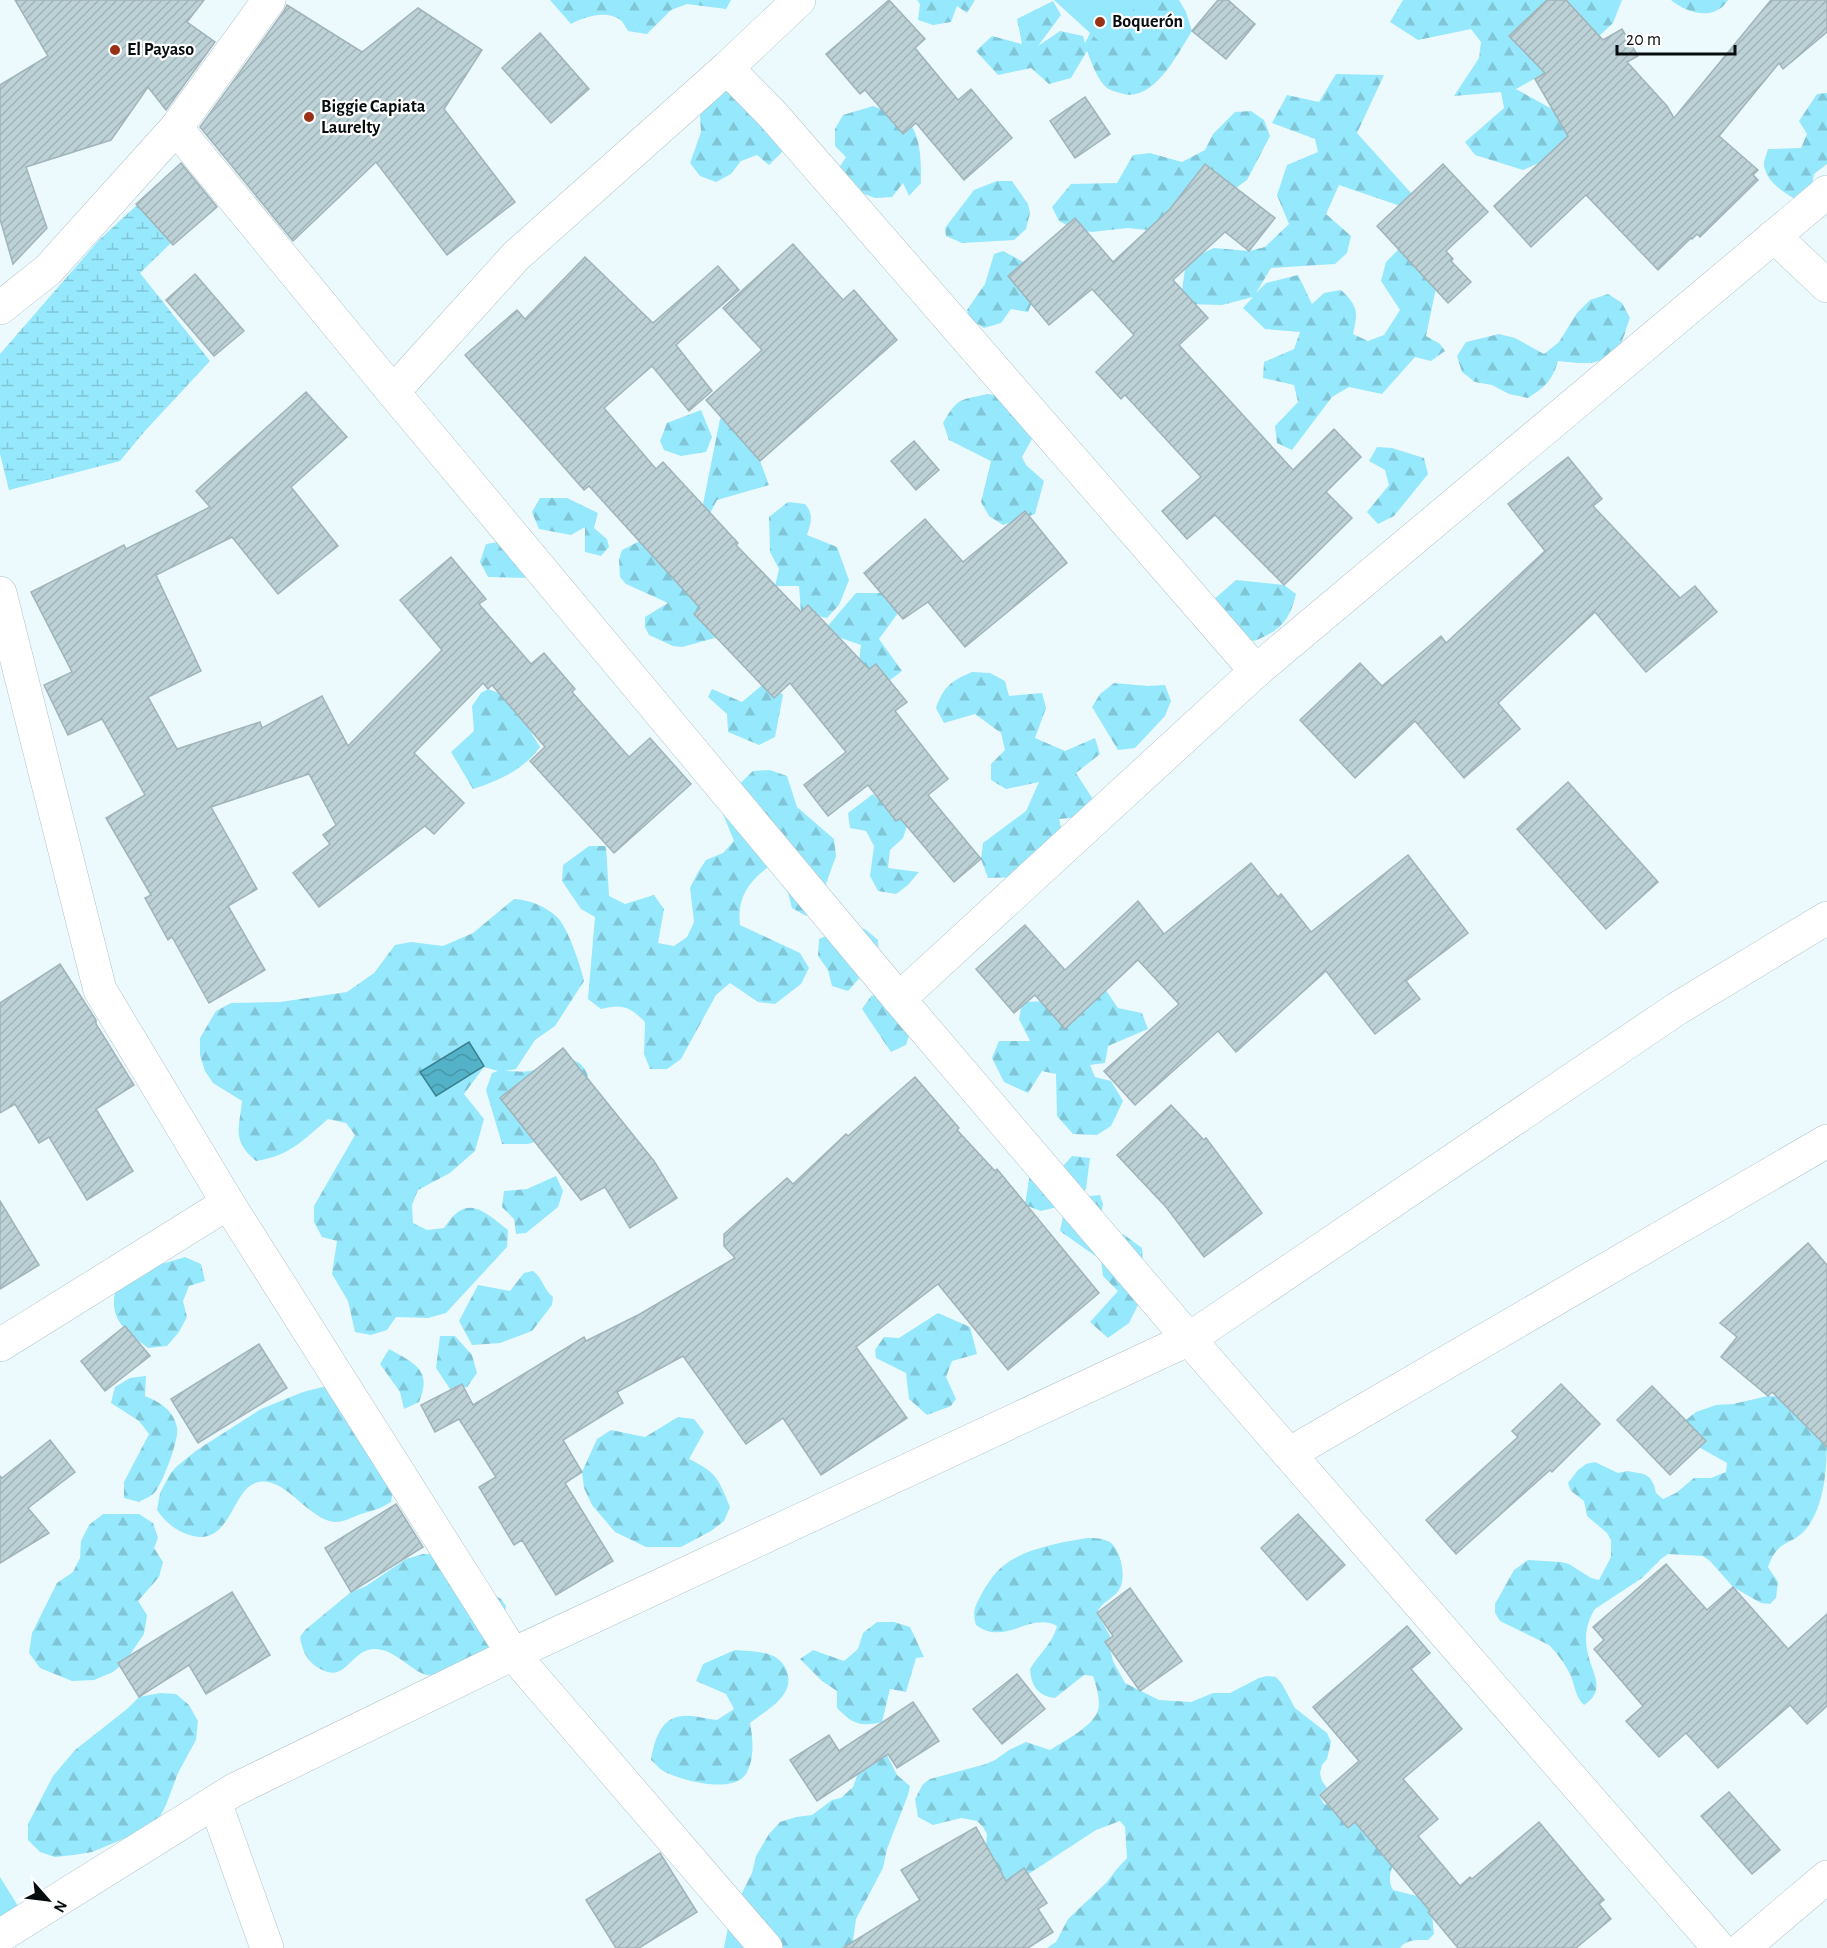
<svg xmlns="http://www.w3.org/2000/svg" width="1827" height="1948" viewBox="0 0 1827 1948" font-family="'Alegreya Sans',sans-serif">
  <defs>
    <pattern id="forest-firs" width="22" height="20" patternUnits="userSpaceOnUse" patternTransform="scale(1.5)"><rect width="22" height="20" fill="#96e8fc"/><path d="M5 1l3.5 6h-7zM16 11l3.5 6h-7z" fill="#80c6d7"/></pattern>
    <pattern id="wetland-marsh" width="20" height="14" patternUnits="userSpaceOnUse" patternTransform="scale(1.5)"><rect width="20" height="14" fill="#96e8fc"/><path d="M1 5h8M5 5V1M11 12h8M15 12V8" fill="none" stroke="#80c6d7"/></pattern>
    <pattern id="water-waves" width="16" height="10" patternUnits="userSpaceOnUse" patternTransform="scale(1.5)"><rect width="16" height="10" fill="#53b2c7"/><path d="M0 5q4-4 8 0t8 0" fill="none" stroke="#4798aa"/></pattern>
    <pattern id="building-hatch" width="6" height="6" patternUnits="userSpaceOnUse" patternTransform="scale(1.5)"><rect width="6" height="6" fill="#bdd2d7"/><path d="M-1 1l2-2M0 6l6-6M5 7l2-2" fill="none" stroke="#a1b3b7"/></pattern>
  </defs>
  <rect width="100%" height="100%" fill="#edfafd"/>
  <g fill="url(#forest-firs)">
    <path d="M550,0H731L726,9L687,4L671,10L647,34L628,31C626,28 623,21 619,19C605,10 584,17 571,24Z"/>
    <path d="M917,0H975L967,13L957,6L951,22L933,25L918,20L920,4Z"/>
    <path d="M1132,0H1179L1186,12L1192,31C1178,53 1153,105 1120,93C1116,92 1110,90 1107,88C1097,80 1092,63 1087,51L1071,78L1049,84L1031,68L998,75L976,51L992,36L1022,44L1017,19L1053,1L1061,15L1038,46L1060,31L1083,36L1085,43L1091,31Z"/>
    <path d="M1403,0H1622L1613,23L1581,53L1516,89L1552,109L1569,121L1567,138L1555,156L1523,170L1475,155L1465,142L1504,108L1501,92L1454,96L1479,58L1481,42L1471,29L1418,40L1390,22Z"/>
    <path d="M1671,0H1728C1714,22 1687,13 1671,0Z"/>
    <path d="M1336,74L1384,75L1357,133L1412,194L1406,208L1339,185L1326,214L1351,236L1347,253L1335,264L1271,268L1256,293L1266,283L1298,275L1312,304L1324,293L1341,290C1358,306 1358,312 1353,334L1368,341L1384,335L1400,310L1381,281L1386,262L1408,240L1440,269L1426,336L1440,344L1445,351L1431,361L1415,357L1382,394L1349,387L1332,397L1292,450L1277,443L1275,426L1298,402L1294,385L1263,378L1264,362L1294,349L1300,332L1265,329L1243,308L1253,297L1222,305L1189,304L1182,290L1185,269L1196,256L1214,248L1249,251L1265,247L1289,224L1277,195L1287,165L1318,152L1315,139L1272,123L1287,95L1319,102Z"/>
    <path d="M722,76L785,134L782,152L769,165L757,155L741,161L731,174L716,182L700,176L690,163L701,132L699,99Z"/>
    <path d="M1827,93V164L1814,174L1811,191L1797,200C1784,193 1765,181 1764,164C1764,160 1767,153 1768,149L1801,148L1807,134L1799,121L1817,94Z"/>
    <path d="M873,106C883,110 897,113 905,119C922,132 921,164 921,183L909,196L903,183L892,197L875,198L843,186L837,171L846,157L835,146V129L843,115Z"/>
    <path d="M1251,111L1264,120L1270,136L1247,180L1233,190L1148,230L1127,228L1092,232L1074,229L1059,221L1052,207L1071,184L1117,183L1133,155L1150,153L1182,162L1205,150L1213,134L1235,112Z"/>
    <path d="M997,181H1012L1028,204L1030,213L1026,229L1014,240L962,243L946,236L945,228L974,190Z"/>
    <path d="M1003,251L1027,264L1039,285L1028,312L1011,309L1001,323L984,328L970,319L967,310L985,284L994,254Z"/>
    <path d="M1608,294L1622,303L1630,318C1626,327 1624,341 1617,349C1602,368 1579,363 1558,361C1552,381 1545,387 1528,398L1509,394L1492,385L1475,382L1462,372L1457,356L1466,342L1499,334L1515,338L1544,354L1559,342L1577,313L1590,300Z"/>
    <path d="M988,394L1031,401L1038,428L1022,457L1026,465L1044,481L1035,514L1003,525L989,516L981,502L991,461L949,440L943,423C958,397 960,400 988,394Z"/>
    <path d="M701,410L712,437L706,452L681,456L664,450L660,441L667,423Z"/>
    <path d="M729,412L760,461L769,485L717,500L697,538L729,616L715,638L682,647L673,646L649,635L645,627V617L668,603L626,584L620,577L619,560L622,550L697,512L703,504L720,419Z"/>
    <path d="M1377,447L1392,448L1424,458L1428,474L1394,516L1378,524L1367,512L1389,485L1385,470L1369,461Z"/>
    <path d="M540,498H567L598,513L594,528L607,539L609,547L601,556L585,552V527L571,535L539,529L532,512Z"/>
    <path d="M788,502L805,504C814,514 811,523 807,535L837,547L849,580L839,605L827,618L801,612L799,586H775L779,569L770,552L769,517Z"/>
    <path d="M511,540L529,578L488,577L480,562L486,544Z"/>
    <path d="M1236,580L1284,585L1296,594C1290,620 1280,631 1254,641L1224,630L1211,602Z"/>
    <path d="M856,593H889L901,609L879,639L902,671L870,695L856,687L861,645L838,637L826,628Z"/>
    <path d="M972,672L990,673L1005,681L1009,696L1042,693L1046,708L1035,738L1065,751L1095,738L1100,754L1076,773L1094,801L1090,816L1059,819L1063,835L1019,877L988,878L981,859L983,843L1026,811L1039,782L1006,789L991,780V764L1005,750L1001,733L975,714L944,723L936,708C944,686 951,681 972,672Z"/>
    <path d="M767,681L783,695L775,737L759,745L728,732L727,714L708,697L712,689L742,702Z"/>
    <path d="M1114,683L1148,686L1165,685L1171,701L1165,716L1135,748L1118,750L1092,707L1100,694Z"/>
    <path d="M488,689L509,697L540,747C523,770 500,780 473,789L451,752L474,731L472,706L481,693Z"/>
    <path d="M770,770L787,776L797,807L834,839L836,856L818,906L806,916L792,908L788,893L768,867C747,883 737,899 740,925L800,953L809,968L801,984L775,1004L758,1002L730,983L716,995L681,1059L667,1069H650L644,1054L645,1022C629,1006 622,1004 601,1009L588,999L595,917L581,909L562,881L563,865L589,846H606L609,896L625,904L654,895L664,909L658,943L674,946L687,937L694,922L690,888L698,872L706,860L723,853L734,841L721,809L729,794L753,771Z"/>
    <path d="M873,794L907,826L903,838L890,850L888,868L919,872L908,885L896,894L878,891L870,876L874,846L866,831L850,828L848,813Z"/>
    <path d="M514,899C530,900 545,906 557,917C567,926 581,966 584,981L555,1026L535,1040L516,1069L505,1071C514,1071 526,1073 534,1070C553,1064 577,1047 588,1076L581,1092L554,1136L528,1144H502L486,1090L492,1073L498,1071L484,1067L464,1094L484,1119L475,1151L450,1173L418,1190L412,1205L413,1223L427,1230L444,1228C467,1193 482,1210 508,1230L507,1247L446,1313L428,1318L396,1317L387,1330L371,1335L355,1332L348,1301L332,1274L337,1241L322,1237L314,1222V1206L355,1135L346,1123L328,1119C303,1140 290,1156 256,1161C232,1141 239,1130 242,1101L213,1083L205,1071L200,1055V1038L216,1011L231,1003L280,1002L347,992L374,973L395,945L411,942L443,946L473,933Z"/>
    <path d="M848,926L865,929L878,940L879,956L848,991L832,986L828,970L818,956L819,939Z"/>
    <path d="M1105,989L1118,1008L1142,1013L1148,1029L1108,1046L1105,1063L1090,1065L1095,1077L1111,1081L1123,1101L1111,1126L1097,1135L1073,1134L1057,1116L1056,1074L1042,1071L1028,1093L1004,1082L992,1058L999,1041H1030L1019,1019L1022,1002L1049,1001Z"/>
    <path d="M886,991L915,1017L906,1045L891,1052L862,1009L871,996Z"/>
    <path d="M1072,1156L1090,1158L1086,1189L1076,1201L1083,1197L1100,1195L1103,1204L1097,1242L1112,1246L1123,1234L1142,1248L1145,1291L1129,1323L1108,1338L1090,1322L1118,1291L1103,1276L1101,1260L1060,1231L1063,1216L1074,1203L1041,1211L1025,1205L1030,1173L1055,1175Z"/>
    <path d="M556,1176L563,1191L558,1207L526,1233L516,1234L514,1219L502,1207L504,1191L527,1189Z"/>
    <path d="M185,1257L201,1264L205,1281L189,1286L183,1301L187,1317L179,1332L167,1346L148,1348C131,1335 113,1324 114,1301C114,1294 117,1284 122,1280C133,1271 170,1262 185,1257Z"/>
    <path d="M533,1271C543,1278 543,1289 553,1297L552,1305L532,1331L500,1343L472,1345L459,1321L478,1285L510,1291L524,1273Z"/>
    <path d="M938,1313L970,1327L977,1354L952,1361L946,1377L956,1399L951,1406L927,1415L909,1399L906,1373L876,1358L875,1350L884,1337L899,1338Z"/>
    <path d="M440,1336H455L472,1355L477,1373L467,1387L450,1389L436,1368Z"/>
    <path d="M389,1349C414,1363 433,1370 419,1402L404,1409L400,1392L380,1364Z"/>
    <path d="M146,1376L145,1396C160,1402 173,1410 177,1427C180,1437 163,1483 155,1492C152,1496 144,1499 139,1502L124,1498V1482L149,1434L139,1421L111,1403L115,1387L130,1378Z"/>
    <path d="M327,1386L393,1490L391,1502C382,1508 372,1511 361,1514C353,1517 344,1522 335,1522C308,1520 286,1477 259,1482C232,1486 232,1545 193,1536C177,1532 166,1523 157,1510L160,1493L170,1474L176,1467L197,1450L261,1409L303,1392Z"/>
    <path d="M1768,1396C1789,1396 1813,1413 1827,1428C1827,1461 1827,1503 1806,1529C1791,1547 1779,1537 1768,1567L1778,1582L1776,1598L1770,1604L1761,1603L1733,1587L1710,1561L1703,1556L1668,1554L1661,1559L1642,1578L1595,1609C1586,1623 1584,1638 1588,1654C1592,1673 1607,1690 1584,1705C1575,1697 1575,1685 1570,1674C1565,1664 1557,1653 1549,1645L1500,1621L1495,1613V1604L1514,1570L1528,1560L1561,1562L1569,1564L1591,1578L1599,1580L1611,1557V1540L1607,1533L1587,1516L1584,1501L1571,1491L1568,1483L1578,1470L1586,1464L1595,1462L1618,1473L1627,1471L1644,1474L1650,1478L1654,1485L1656,1493L1663,1499L1676,1493L1694,1478H1711L1726,1472L1727,1463L1681,1437L1682,1423L1696,1412L1716,1405L1733,1404Z"/>
    <path d="M678,1417L694,1419L704,1432L689,1459C718,1473 718,1479 730,1507L724,1521L711,1531L681,1547H646L615,1532L592,1505L584,1488L582,1472L597,1439L611,1430L645,1437Z"/>
    <path d="M103,1514H139L153,1523L158,1538L154,1548L163,1562L159,1577L138,1601L147,1615L144,1634L125,1662L113,1672L94,1680L72,1681L40,1668L29,1653L32,1633L57,1583L73,1572L80,1558L81,1541L89,1525Z"/>
    <path d="M1087,1538C1094,1538 1103,1538 1110,1542C1121,1550 1127,1578 1119,1590C1112,1600 1101,1602 1097,1613L1110,1636L1109,1645L1113,1661L1125,1683L1159,1700L1191,1702L1213,1693H1230L1259,1678L1267,1676L1276,1677L1282,1684L1295,1708L1327,1733L1331,1742L1327,1759L1322,1765L1320,1773L1322,1781L1327,1788L1319,1795L1324,1804L1334,1806L1404,1844C1397,1858 1384,1874 1393,1890L1417,1896L1432,1914L1434,1934L1428,1940C1418,1940 1406,1939 1400,1948H1047L1056,1942L1068,1919L1107,1882L1116,1870L1127,1858L1125,1827L1120,1821L1096,1830L1027,1875L1018,1879L983,1885L987,1834L983,1827L977,1821L961,1818L933,1825L918,1817L915,1799L923,1784L930,1779L986,1764L995,1760L1009,1750L1026,1742L1050,1750C1064,1741 1094,1726 1098,1710C1101,1701 1096,1685 1093,1676L1084,1675L1055,1698C1038,1696 1031,1686 1030,1669C1039,1654 1053,1643 1057,1626C1030,1611 1005,1647 976,1625C972,1612 975,1606 981,1595C987,1584 996,1570 1007,1563C1028,1548 1062,1542 1087,1538Z"/>
    <path d="M423,1554H432L501,1599L506,1606C505,1619 492,1648 483,1656C472,1664 440,1677 427,1675C410,1671 395,1648 373,1649C349,1651 346,1686 317,1667C306,1660 302,1649 300,1637L305,1630L351,1592L366,1586L406,1559Z"/>
    <path d="M877,1622H894L910,1627L924,1657L916,1658L906,1692L890,1689L882,1722C859,1727 853,1724 837,1708V1691L822,1681L800,1659L813,1650L844,1661L858,1649L863,1633Z"/>
    <path d="M735,1650C745,1651 758,1651 768,1654C776,1656 783,1662 786,1669C797,1695 768,1709 750,1723C753,1739 755,1758 746,1774C733,1794 683,1781 665,1772C660,1770 656,1764 651,1760C654,1742 660,1717 683,1716C693,1715 706,1719 717,1720L734,1709L726,1694L696,1681L703,1664Z"/>
    <path d="M160,1693L176,1694L189,1705L198,1721L196,1740L178,1773L166,1805L155,1826L92,1852L74,1855L55,1857L40,1852L28,1840V1824L53,1776L75,1750L127,1709L139,1697Z"/>
    <path d="M884,1749L897,1775L910,1786L908,1795L887,1849L883,1868L856,1919L852,1948H724L728,1927L738,1901L752,1873L756,1856L769,1834L780,1822L796,1817L812,1815L832,1800L841,1798L853,1787L861,1765Z"/>
  </g>
  <path fill="url(#wetland-marsh)" d="M137,205L171,243L140,273L210,361L144,432L120,461L9,490L0,454V354L99,240Z"/>
  <g fill="#96e8fc">
    <path d="M1054,0H1142L1102,44Z"/>
    <path d="M0,1877L18,1906L0,1919Z"/>
  </g>
  <path fill="url(#water-waves)" stroke="#3c8090" stroke-width="1.5" d="M469,1042L484,1066L436,1096L420,1072Z"/>
  <g fill="url(#building-hatch)" stroke="#a0b4b9" stroke-width="1.5">
    <path d="M15,0H204L187,22L215,42L166,110L148,87L111,140L26,167L47,228L13,264L0,219V85L48,56Z"/>
    <path d="M889,0L925,39L915,48L958,100L971,89L1012,138L964,180L916,123L903,134L865,90L860,94L826,54Z"/>
    <path d="M1218,0H1228L1255,24L1226,59L1192,31Z"/>
    <path d="M1547,0H1566L1603,40L1622,29L1638,56L1627,62L1667,106L1674,118L1771,0H1827V32L1783,69L1779,63L1719,136L1758,170L1753,175L1758,180L1700,237L1697,234L1692,239L1691,238L1658,270L1586,195L1531,247L1494,206L1568,136L1535,79L1545,73L1509,36Z"/>
    <path d="M287,5L362,52L418,8L482,50L444,109L515,202L447,255L376,162L293,241L200,127L284,11Z"/>
    <path d="M540,33L589,89L551,123L502,68Z"/>
    <path d="M1085,97L1110,134L1075,158L1050,121Z"/>
    <path d="M181,163L217,207L173,245L136,204Z"/>
    <path d="M1205,164L1275,218L1249,251L1225,232L1173,280L1208,318L1179,345L1293,470L1334,429L1361,457L1326,492L1352,518L1284,585L1215,515L1187,539L1162,511L1201,477L1125,395L1121,399L1096,372L1134,335L1092,289L1049,325L1008,276L1075,218L1113,262L1170,209Z"/>
    <path d="M1443,164L1488,212L1446,251L1453,259L1451,261L1471,282L1448,303L1377,226Z"/>
    <path d="M793,244L843,300L854,290L897,340L760,461L706,400L762,350L723,308Z"/>
    <path d="M585,257L653,323L718,266L739,290L676,345L712,391L689,411L652,366L604,408L656,469L663,462L738,543L736,545L801,612L808,605L869,669L876,664L907,702L895,711L948,779L928,795L981,859L954,882L900,818L896,821L868,785L828,816L804,785L846,752L790,683L774,698L694,614L700,608L589,486L584,490L465,355L517,310L525,319Z"/>
    <path d="M195,274L244,331L214,356L166,300Z"/>
    <path d="M306,392L347,437L291,487L338,546L278,594L232,537L156,575L201,671L148,697L177,749L260,722L262,728L322,696L348,746L442,650L400,600L451,557L486,599L479,604L531,664L544,653L575,689L572,692L629,757L650,738L691,784L614,853L530,761L545,747L492,685L488,689L483,683L414,753L464,803L434,834L425,826L319,907L293,873L330,844L323,835L336,825L309,774L211,807L257,889L228,906L265,970L209,1003L172,937L168,940L145,898L151,895L106,818L145,795L102,719L68,735L44,685L72,672L31,592L124,545L126,549L210,507L196,491Z"/>
    <path d="M914,441L939,470L916,490L891,461Z"/>
    <path d="M1568,457L1602,499L1593,506L1680,598L1695,586L1717,612L1646,672L1595,612L1498,703L1520,729L1464,778L1415,721L1355,778L1300,720L1360,663L1382,686L1441,636L1446,643L1545,551L1508,504Z"/>
    <path d="M1025,511L1067,563L965,647L928,602L903,619L864,573L925,519L963,562Z"/>
    <path d="M1568,782L1658,882L1606,929L1517,829Z"/>
    <path d="M1408,855L1468,933L1406,981L1420,999L1375,1034L1326,971L1236,1052L1218,1031L1135,1105L1104,1071L1179,1004L1138,960L1065,1029L1035,995L1014,1013L976,969L1025,925L1065,970L1138,901L1164,934L1251,863L1278,897L1281,894L1311,932Z"/>
    <path d="M60,964L96,1020V1024L134,1085L96,1109L133,1171L87,1200L49,1137L39,1143L15,1104L0,1113V1003Z"/>
    <path d="M563,1048L654,1161L677,1198L630,1228L605,1187L581,1200L500,1098Z"/>
    <path d="M915,1077L959,1128L957,1130L995,1171L997,1169L1099,1293L1008,1370L938,1284L856,1347L907,1418L821,1475L783,1418L746,1444L683,1356L617,1392L623,1403L563,1440L582,1472L565,1483L613,1561L556,1595L522,1540L514,1545L479,1487L496,1477L459,1419L435,1432L421,1405L462,1384L473,1405L584,1337L586,1341L640,1314L735,1258L724,1246V1234L787,1178L793,1184L846,1134L848,1136Z"/>
    <path d="M1171,1105L1204,1140L1206,1138L1262,1213L1204,1257L1166,1207L1117,1155Z"/>
    <path d="M0,1201L39,1265L0,1289Z"/>
    <path d="M1808,1243L1827,1265V1447L1772,1392L1768,1396L1721,1357L1737,1337L1720,1323Z"/>
    <path d="M125,1326L150,1356L105,1391L81,1361Z"/>
    <path d="M259,1344L287,1388L198,1443L171,1399Z"/>
    <path d="M1561,1384L1600,1424L1552,1472L1550,1470L1456,1554L1426,1520L1518,1437L1512,1431Z"/>
    <path d="M1652,1386L1706,1441L1670,1475L1617,1420Z"/>
    <path d="M50,1440L75,1472L28,1508L49,1533L0,1563V1476L2,1478Z"/>
    <path d="M396,1504L423,1547L351,1592L325,1548Z"/>
    <path d="M1298,1514L1345,1565L1307,1600L1261,1548Z"/>
    <path d="M1666,1564L1707,1610L1733,1587L1788,1649L1827,1614V1706L1807,1724L1790,1705L1718,1768L1686,1733L1659,1757L1626,1721L1643,1706L1594,1649L1604,1640L1593,1627Z"/>
    <path d="M1130,1588L1182,1661L1140,1691L1105,1642L1113,1636L1097,1613Z"/>
    <path d="M232,1592L270,1655L206,1694L189,1665L139,1697L118,1663Z"/>
    <path d="M1407,1626L1430,1653L1411,1669L1462,1729L1403,1779L1438,1819L1418,1836L1460,1886L1470,1877L1472,1879L1539,1822L1604,1900L1599,1904L1611,1919L1576,1948H1458L1428,1912L1430,1911L1355,1822L1348,1828L1320,1795L1359,1761L1313,1707Z"/>
    <path d="M1017,1674L1045,1709L1002,1744L973,1709Z"/>
    <path d="M913,1702L939,1741L897,1768L888,1754L817,1801L790,1760L829,1735L839,1751Z"/>
    <path d="M1729,1792L1780,1850L1752,1874L1701,1816Z"/>
    <path d="M976,1827L1006,1881L1024,1868L1047,1903L1038,1909L1053,1932L1028,1948H843L920,1900L901,1870Z"/>
    <path d="M660,1853L697,1912L639,1948H616L586,1900Z"/>
  </g>
  <g fill="none" stroke-linecap="round" stroke-linejoin="round">
    <defs>
      <g id="minor">
        <path d="M727,68L773,115L1256,671"/>
        <path d="M176,128L393,392L899,999L1189,1339L1719,1948"/>
        <path d="M1774,236L1827,286"/>
        <path d="M0,308L48,270L176,128L269,0"/>
        <path d="M393,392L516,256L727,68L799,0"/>
        <path d="M0,593L100,990L228,1203L513,1654L766,1948"/>
        <path d="M899,999L1256,671L1827,192"/>
        <path d="M0,1345L228,1203"/>
        <path d="M1289,1454L1827,1141"/>
        <path d="M215,1802L267,1948"/>
        <path d="M0,1936L234,1790L513,1654L1189,1339L1678,1008L1827,918"/>
        <path d="M1743,1948L1827,1877"/>
      </g>
    </defs>
    <use href="#minor" stroke="#b1c5ca" stroke-width="34"/>
    <use href="#minor" stroke="#fff" stroke-width="33"/>
  </g>
  <g fill="#993117" stroke="#fff" stroke-width="2">
    <circle cx="1100" cy="22" r="6"/>
    <circle cx="115" cy="50" r="6"/>
    <circle cx="309" cy="117" r="6"/>
  </g>
  <g text-anchor="middle" dominant-baseline="central" stroke-width="4.5" stroke-linejoin="round" paint-order="stroke">
    <g font-size="18" font-weight="bold" fill="#070d0f" stroke="#fff" text-anchor="start">
      <text x="1112" y="22">Boquerón</text>
      <text x="127" y="50">El Payaso</text>
      <text x="321" y="107">Biggie Capiata<tspan x="321" dy="21">Laurelty</tspan></text>
    </g>
  </g>
  <g transform="translate(48 1900) rotate(118)" stroke="#ffffff" stroke-width="4.5" paint-order="stroke">
  <path d="M0-4.5L10 22L0 15L-10 22Z" fill="#070d0f"/>
  <text y="-9" font-size="16" font-weight="bold" text-anchor="middle" fill="#070d0f">N</text>
  </g>
  <path d="M1617 45v9h118v-9" fill="none" stroke="#070d0f" stroke-width="3"/>
  <text x="1626" y="45" font-size="18" fill="#070d0f" stroke="#ffffff" stroke-width="4.5" paint-order="stroke">20 m</text>
</svg>
